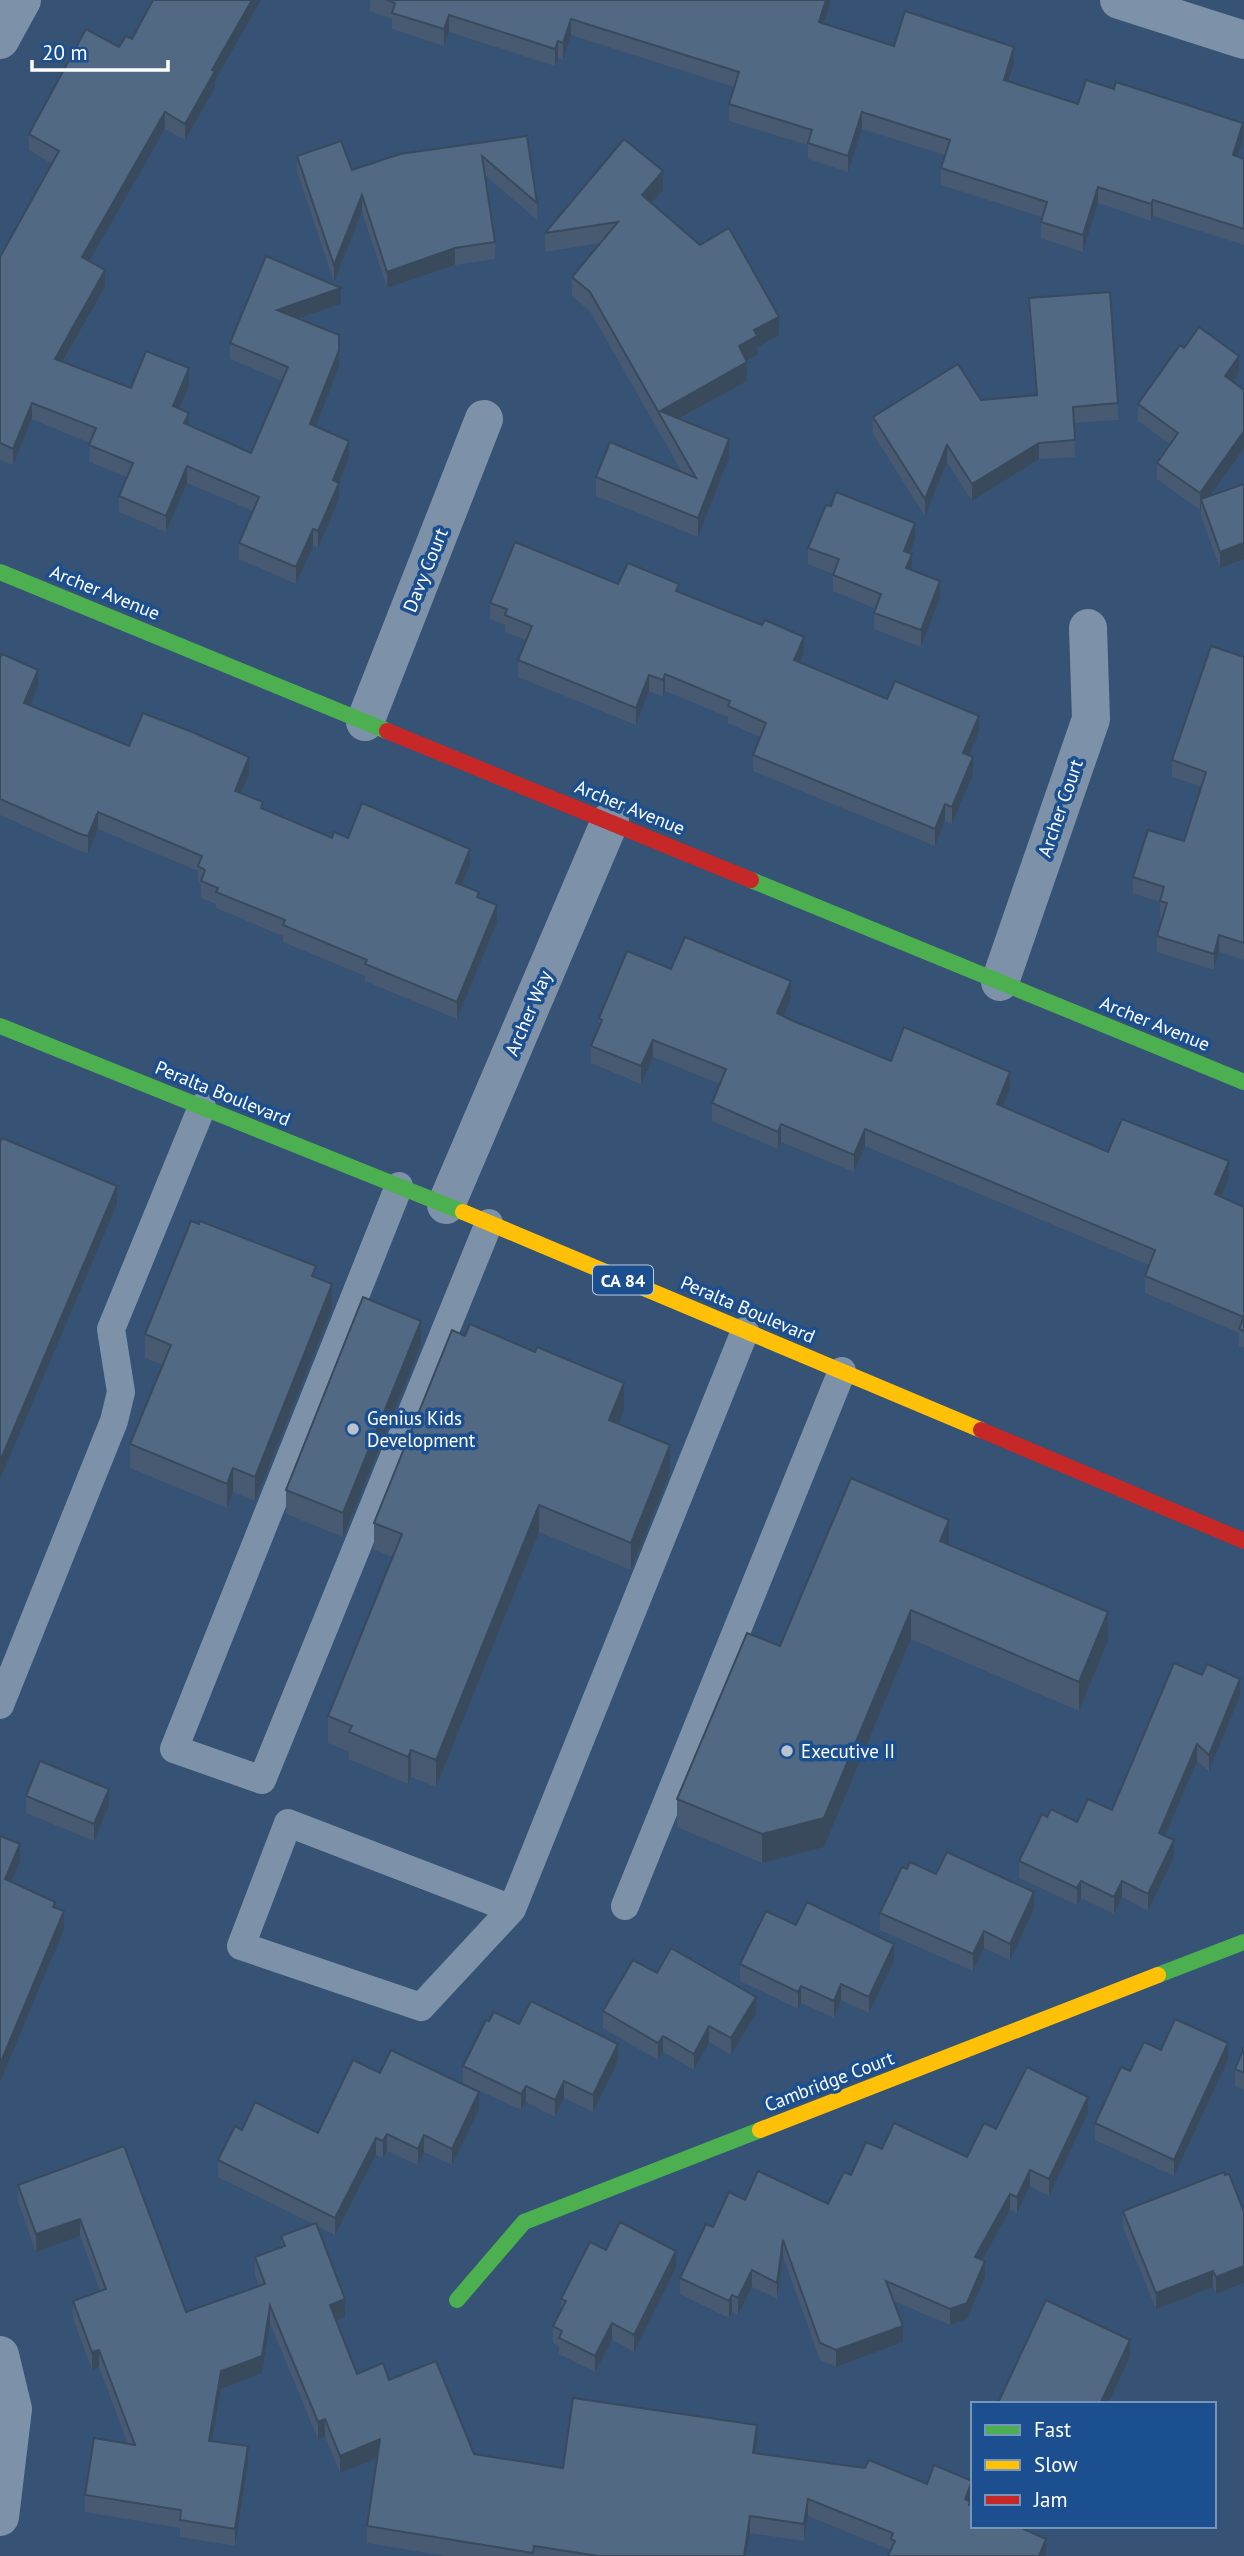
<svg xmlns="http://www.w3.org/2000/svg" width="1244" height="2556" viewBox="0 0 1244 2556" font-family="'PT Sans',sans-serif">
  <rect width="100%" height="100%" fill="#365274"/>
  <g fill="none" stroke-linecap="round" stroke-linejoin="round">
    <g stroke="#7d92a8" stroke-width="28">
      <path d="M399,1186L174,1749L262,1780L489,1223"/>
      <path d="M0,1705L114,1421L121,1392L111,1329L202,1107"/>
      <path d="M625,1906L842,1371"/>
      <path d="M512,1909L421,2007L241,1946L288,1823L512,1909L745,1331"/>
    </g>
    <g stroke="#7d92a8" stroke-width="38">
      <path d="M1119,0L1244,40"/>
      <path d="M0,40L22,0"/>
      <path d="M365,722L484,419"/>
      <path d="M1000,982L1091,719L1088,628"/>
      <path d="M446,1205L610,821"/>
      <path d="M0,2355L13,2409L0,2517"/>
    </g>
    <g stroke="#4caf50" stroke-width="16">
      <path d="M0,572L387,731"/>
      <path d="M751,880L1244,1082"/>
      <path d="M0,1026L463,1212"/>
      <path d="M1158,1975L1244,1942"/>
      <path d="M457,2300L524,2222L760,2130"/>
    </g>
    <g stroke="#ffc107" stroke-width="16">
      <path d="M463,1212L981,1430"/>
      <path d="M760,2130L1158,1975"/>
    </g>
    <g stroke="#c62828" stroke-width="16">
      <path d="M387,731L751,880"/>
      <path d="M981,1430L1244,1541"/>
    </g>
  </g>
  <g fill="#475a72">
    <path d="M153,0H261L215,81V88L185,140L165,129L89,261L105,287L63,362L131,388L189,385L179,409L189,425L251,453L282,381L230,359V343L266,256L341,304L299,319L339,367L315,427L349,458L339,482V499L318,548L313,546L296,584L239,559V543L253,511L187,483L166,532L119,512V496L127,477L89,462L90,443L32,419L13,465L0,460V257L52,164L29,150V134L132,39Z"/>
    <path d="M370,0H830V5L824,24L894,46L1014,64L1009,82L1078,104L1243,140L1238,156L1244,159V245L1153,216L1151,221L1098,203L1083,252L1041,238V222L1042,217L941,185V168L945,155L862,129L848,172L808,159V145L729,121V104L734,87L571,35L563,60L558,58L555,66L449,32L444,46L392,29V19L370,11Z"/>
    <path d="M527,136L537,203V220L485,175L495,242V259L455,265L387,288L362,212L334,282L297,172V156L352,170Z"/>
    <path d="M663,190L651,203L779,335L757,348V355L747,361V381L680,419L729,458L698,537L596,496V477L682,472L590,311L572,296V277L600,243L545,252V233Z"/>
    <path d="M1029,298L1118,403V420L1074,423L1075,457L1039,459L972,501L947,462L925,516L873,434V417L981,400L1036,396L1029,315Z"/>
    <path d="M1184,348L1239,373L1233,382L1244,390V448L1210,496L1244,484V559L1220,568L1201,516V508L1200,510L1157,479V463L1170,444L1138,421V404Z"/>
    <path d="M915,540L910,554L912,570L940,598L921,647L874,629V613L876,609L833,591V574L808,564V548Z"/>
    <path d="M618,584L679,592L804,653L800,663L887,699L979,732L969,756L973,774L952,824L945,821L935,846L753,771V755L760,737L728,723V717L665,691L663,697L649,691L636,725L518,677V660L526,640L505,632V625L490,619V603Z"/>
    <path d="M1244,657V960L1219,952L1214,970L1157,952V936L1162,918L1160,917V902L1133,893V877L1184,841L1202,787L1172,777V760Z"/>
    <path d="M0,658L38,686L30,705L129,746L249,774L241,793L263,808L332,838H348L470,865L462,885L479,897L497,922L457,1019L365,981V976L283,942V936L216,908V904L201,898V884L198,883V871L98,829L88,853L80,851L0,815Z"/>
    <path d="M671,969L791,998L783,1016L891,1061L1010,1089L1003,1107L1108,1152L1229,1178L1221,1197L1244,1207V1348L1239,1346V1333L1145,1293V1276L1149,1265L865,1146L854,1172L781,1142L778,1149L712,1121V1103L720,1084L653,1057L641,1084L591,1063V1046L599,1027V1018Z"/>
    <path d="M316,1278L332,1308L255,1501L233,1492L227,1508L130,1468V1444L163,1365L145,1358V1334Z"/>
    <path d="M421,1345L343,1537L286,1514V1490Z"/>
    <path d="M624,1410L618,1424L670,1472L631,1570L539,1532L436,1787L411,1777L408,1784L349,1759V1752L328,1743V1716L393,1557L374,1550V1523Z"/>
    <path d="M949,1545L1108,1641L1079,1711L911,1639L824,1847L762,1863L677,1827V1799L780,1646Z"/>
    <path d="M1240,1696L1209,1771L1197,1761L1165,1836L1174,1857L1148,1911L1122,1897L1114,1914L1081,1898L1077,1905L1019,1878V1861L1047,1817L1077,1822L1112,1810Z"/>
    <path d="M26,1796L109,1805L94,1841L26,1813Z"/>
    <path d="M907,1869L936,1874L1034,1909L1010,1960L984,1948L973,1971L880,1930V1913Z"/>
    <path d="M796,1925L894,1961L869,2013L841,2000L834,2018L801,2003L798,2009L740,1981V1964Z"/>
    <path d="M657,1973L756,2014L731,2055L709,2042L694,2070L663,2052L658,2060L603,2028V2011Z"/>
    <path d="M489,2021L519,2024L618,2061L593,2112L564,2098L555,2117L526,2102L521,2110L463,2083V2066Z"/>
    <path d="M1244,2048V2090L1235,2086V2069Z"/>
    <path d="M1161,2050L1228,2060L1174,2176L1095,2140V2123L1130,2071Z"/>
    <path d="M380,2073L479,2109L452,2165L424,2152L418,2165L387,2151L383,2158L376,2155L335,2235L317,2226L345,2317L336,2320L357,2374L389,2380L474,2454L563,2468L757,2442L756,2453L927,2484L972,2499L970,2506L1046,2556L891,2550L808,2516L804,2541L750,2533L746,2556H445L367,2543V2526L377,2458L340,2473L325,2436L318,2439L270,2323L262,2373L221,2389L212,2441L248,2464L235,2546L180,2537V2528L85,2512V2495L128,2444L99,2367L92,2370L73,2318V2301L100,2291L80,2236L36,2252L18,2202V2185L124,2146L186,2312L259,2286L255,2275V2257L281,2247V2236L313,2224L218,2177V2160L242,2130L318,2133Z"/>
    <path d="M1088,2113L1049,2196L1030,2186L1017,2213L1010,2210L982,2260L985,2277L967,2319L950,2325L894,2301L903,2342L836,2367L820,2360L783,2256L777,2299L752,2287L738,2315L732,2312L729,2318L680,2294V2278L713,2227L745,2200L828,2204L851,2175L882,2149L967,2157L996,2129Z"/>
    <path d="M1123,2211L1244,2212V2283L1216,2294L1213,2287L1156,2309L1123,2228Z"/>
    <path d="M606,2250L676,2268L634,2352L612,2340L595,2372L559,2354V2346L553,2343V2326L561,2310V2299Z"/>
  </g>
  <g fill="#394a5c">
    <path d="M252,0H261L215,81V88L185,140V124L212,70Z"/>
    <path d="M826,0H830V5L819,39V22Z"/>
    <path d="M449,15V32L444,46V29Z"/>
    <path d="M571,19V35L563,60V43Z"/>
    <path d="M558,41V58L555,66V49Z"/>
    <path d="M1014,47V64L1004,97V80Z"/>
    <path d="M165,112V129L82,274V257Z"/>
    <path d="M862,112V129L848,172V156Z"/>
    <path d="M1243,123V140L1233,171V155Z"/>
    <path d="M663,171V190L642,214V195Z"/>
    <path d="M1098,187V203L1083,252V235Z"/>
    <path d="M362,195V212L334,282V265Z"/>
    <path d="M1153,200V216L1151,221V204Z"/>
    <path d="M455,248V265L387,288V272Z"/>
    <path d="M105,270V287L55,375V359Z"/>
    <path d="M341,288V304L277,326V310Z"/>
    <path d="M779,317V335L757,348V355L739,365V346L754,330Z"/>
    <path d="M339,350V367L310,441V424Z"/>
    <path d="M1239,356V373L1225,393V376Z"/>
    <path d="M747,362V381L666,426L660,411Z"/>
    <path d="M189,368V385L173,423V406Z"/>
    <path d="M32,403V419L13,465V449Z"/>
    <path d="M189,413V429L184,423Z"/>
    <path d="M1244,431V448L1204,505L1201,499V508L1200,510V493Z"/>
    <path d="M729,439V458L698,537V518Z"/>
    <path d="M349,441V458L333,497V480Z"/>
    <path d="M1039,443V459L972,501V484Z"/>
    <path d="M947,445V462L925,516V499Z"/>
    <path d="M187,466V483L166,532V516Z"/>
    <path d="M339,483V499L318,548V531Z"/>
    <path d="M915,523V540L904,568V551Z"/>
    <path d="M313,529V546L296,584V567Z"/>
    <path d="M1244,543V559L1220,568V552Z"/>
    <path d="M912,554V571L906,568Z"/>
    <path d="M940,581V598L921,647V630Z"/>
    <path d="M804,637V653L794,677V660Z"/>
    <path d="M38,670V686L24,719V703Z"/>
    <path d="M665,674V691L663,697V680Z"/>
    <path d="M649,675V691L636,725V708Z"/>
    <path d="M979,716V732L963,770V753Z"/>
    <path d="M249,757V774L235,807V791Z"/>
    <path d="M973,757V774L952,824V807Z"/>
    <path d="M945,804V821L935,846V829Z"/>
    <path d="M98,812V829L88,853V836Z"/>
    <path d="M470,849V865L456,899V883Z"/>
    <path d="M497,905V922L457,1019V1002Z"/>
    <path d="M1219,935V952L1214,970V954Z"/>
    <path d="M791,981V998L777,1031V1013Z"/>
    <path d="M653,1040V1057L641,1084V1066Z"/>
    <path d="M1010,1072V1089L997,1122V1104Z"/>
    <path d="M781,1124V1142L778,1149V1132Z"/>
    <path d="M865,1129V1146L854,1172V1155Z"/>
    <path d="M1229,1161V1178L1215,1212V1194Z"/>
    <path d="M117,1186V1204L0,1479V1461Z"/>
    <path d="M332,1284V1308L255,1501V1477Z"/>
    <path d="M421,1321V1345L343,1537V1513Z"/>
    <path d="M624,1383V1410L609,1447V1420Z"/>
    <path d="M670,1445V1472L631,1570V1543Z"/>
    <path d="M233,1468V1492L227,1508V1484Z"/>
    <path d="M539,1505V1532L436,1787V1760Z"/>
    <path d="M949,1520V1548L940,1541Z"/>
    <path d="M911,1610V1639L824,1847L762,1863V1834Z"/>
    <path d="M1108,1612V1641L1079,1711V1682Z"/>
    <path d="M1240,1679V1696L1209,1771V1755Z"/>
    <path d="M1197,1744V1761L1159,1850V1833Z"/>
    <path d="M411,1750V1777L408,1784V1757Z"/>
    <path d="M109,1789V1805L94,1841V1824Z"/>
    <path d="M1174,1840V1857L1148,1911V1894Z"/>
    <path d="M20,1844V1862L5,1896V1879Z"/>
    <path d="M1081,1881V1898L1077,1905V1888Z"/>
    <path d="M1122,1881V1897L1114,1914V1897Z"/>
    <path d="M1034,1892V1909L1010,1960V1944Z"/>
    <path d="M64,1911V1929L0,2082V2064Z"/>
    <path d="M984,1931V1948L973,1971V1954Z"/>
    <path d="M894,1944V1961L869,2013V1997Z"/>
    <path d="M841,1984V2000L834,2018V2001Z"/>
    <path d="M801,1986V2003L798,2009V1992Z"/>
    <path d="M756,1997V2014L731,2055V2038Z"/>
    <path d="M709,2026V2042L694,2070V2054Z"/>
    <path d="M663,2036V2052L658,2060V2043Z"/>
    <path d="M1228,2043V2060L1174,2176V2160Z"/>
    <path d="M618,2044V2061L593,2112V2095Z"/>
    <path d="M564,2081V2098L555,2117V2100Z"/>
    <path d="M526,2086V2102L521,2110V2094Z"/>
    <path d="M479,2092V2109L452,2165V2149Z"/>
    <path d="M1088,2097V2113L1049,2196V2179Z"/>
    <path d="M387,2134V2151L383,2158V2141Z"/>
    <path d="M424,2135V2152L418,2165V2149Z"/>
    <path d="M376,2138V2155L335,2235V2218Z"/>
    <path d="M1030,2170V2186L1017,2213V2197Z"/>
    <path d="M1010,2194V2210L975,2273V2257Z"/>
    <path d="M80,2219V2236L36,2252V2234Z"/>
    <path d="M783,2240V2256L777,2299V2283Z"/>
    <path d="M676,2251V2268L634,2352V2335Z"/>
    <path d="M985,2261V2277L967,2319L950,2325V2309Z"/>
    <path d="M1244,2266V2283L1216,2294V2277Z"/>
    <path d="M752,2270V2287L738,2315V2298Z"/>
    <path d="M1213,2271V2287L1156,2309V2293Z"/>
    <path d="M732,2295V2312L729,2318V2301Z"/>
    <path d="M345,2299V2317L330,2322V2305Z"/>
    <path d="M270,2306V2323L262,2373L221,2389L209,2458V2441L221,2371Z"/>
    <path d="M612,2323V2340L595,2372V2356Z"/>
    <path d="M903,2326V2342L836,2367V2350Z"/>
    <path d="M1130,2340V2356L1108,2404H1100Z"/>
    <path d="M99,2350V2367L92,2370V2352Z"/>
    <path d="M325,2419V2436L318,2439V2422Z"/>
    <path d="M757,2425V2442L753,2470V2453Z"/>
    <path d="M380,2439V2457L340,2473V2456Z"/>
    <path d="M248,2446V2464L235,2546V2529Z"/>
    <path d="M972,2481V2499L970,2503V2519L965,2499Z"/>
    <path d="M808,2499V2516L804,2541V2524Z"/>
    <path d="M750,2516V2533L746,2556H744Z"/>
    <path d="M1046,2539V2556H1039Z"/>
  </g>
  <g fill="#526984" stroke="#394a5c" stroke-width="2">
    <path d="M153,0H252L212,70L215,71L185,124L165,112L82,257L105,270L55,359L131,388L146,351L189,368L173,406L189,413L184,423L251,453L288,367L230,343L266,256L341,288L277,310L339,335V350L310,424L349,441L333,480L339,483L318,531L313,529L296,567L239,543L259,497L187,466L166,516L119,496L133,463L89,445L96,428L32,403L13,449L0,443V257L59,151L29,134L86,29L119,47L126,36L132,39Z"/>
    <path d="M387,0H826L819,22L894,46L905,11L1014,47L1004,80L1078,104L1086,80L1114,89L1116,82L1243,123L1233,155L1244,159V229L1153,200L1151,204L1098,187L1083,235L1041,222L1047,202L941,168L950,140L862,112L848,156L808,143L812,130L729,104L739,72L571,19L563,43L558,41L555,49L449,15L444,29L392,13L395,3Z"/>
    <path d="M527,136L537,203L482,156L495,242L455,248L387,272L362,195L334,265L297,156L341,141L352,170L400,154Z"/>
    <path d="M624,139L663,171L642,195L700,245L729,228L779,317L754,330L757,336L739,346L747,362L660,411L729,439L698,518L596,477L610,442L696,478L590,292L572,277L618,222L545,233Z"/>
    <path d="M1110,292L1118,403L1073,407L1075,440L1039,443L972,484L947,445L925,499L873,417L958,364L981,400L1037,395L1029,298Z"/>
    <path d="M1199,327L1239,356L1225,376L1244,390V431L1200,493L1157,463L1178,433L1138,404L1180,345L1184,348Z"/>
    <path d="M1244,484V543L1220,552L1201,499Z"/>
    <path d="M836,492L915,523L904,551L912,554L906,568L940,581L921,630L874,613L881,594L833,575L839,559L808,548L826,505L831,506Z"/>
    <path d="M515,542L618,584L628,563L679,584L676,591L762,625L765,620L804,637L794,660L887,699L895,681L979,716L963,753L973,757L952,807L945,804L935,829L753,755L766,723L728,706L730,701L665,674L663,680L649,675L636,708L518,660L532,626L505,615L507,609L490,603Z"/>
    <path d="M1211,646L1244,657V943L1219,935L1214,954L1157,936L1167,903L1160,901L1164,887L1133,877L1148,830L1184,841L1206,772L1172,760Z"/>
    <path d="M2,654L38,670L24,703L129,746L143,713L192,732L249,757L235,791L263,802L261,808L332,838L334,832L348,838L362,803L470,849L456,883L479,892L477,897L497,905L457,1002L365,964L367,960L283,925L285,920L216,892L218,888L201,881L205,870L198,866L202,856L98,812L88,836L80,834L0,799V658Z"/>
    <path d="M685,937L791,981L777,1013L791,1020L891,1061L904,1027L1010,1072L997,1104L1108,1152L1122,1119L1229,1161L1215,1194L1244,1207V1331L1239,1329L1244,1317L1145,1276L1155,1250L865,1129L854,1155L781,1124L778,1132L712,1103L726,1069L653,1040L641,1066L591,1046L602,1020L599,1018L627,951L671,969Z"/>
    <path d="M2,1138L117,1186L0,1461V1143Z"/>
    <path d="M191,1221L199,1224L200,1221L316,1266L312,1276L332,1284L255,1477L233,1468L227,1484L130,1444L171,1345L145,1334Z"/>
    <path d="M363,1297L421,1321L343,1513L286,1490Z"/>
    <path d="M470,1324L535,1352L537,1347L624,1383L609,1420L670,1445L631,1543L539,1505L436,1760L411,1750L408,1757L349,1732L352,1726L328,1716L402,1534L374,1523L452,1330L465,1336Z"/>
    <path d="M851,1478L949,1520L940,1541L1108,1612L1079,1682L911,1610L824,1818L762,1834L677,1799L747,1633L780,1646Z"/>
    <path d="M1174,1663L1202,1675L1207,1664L1240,1679L1209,1755L1197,1744L1159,1833L1174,1840L1148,1894L1122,1881L1114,1897L1081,1881L1077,1888L1019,1861L1042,1814L1047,1817L1051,1809L1077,1822L1088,1799L1112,1810Z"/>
    <path d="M40,1761L109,1789L94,1824L26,1796Z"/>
    <path d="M0,1836L20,1844L5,1879L55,1902L53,1907L64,1911L0,2064Z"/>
    <path d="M947,1852L1034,1892L1010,1944L984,1931L973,1954L880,1913L902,1867L907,1869L910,1862L936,1874Z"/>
    <path d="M807,1902L894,1944L869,1997L841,1984L834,2001L801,1986L798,1992L740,1964L766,1911L796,1925Z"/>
    <path d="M671,1948L756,1997L731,2038L709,2026L694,2054L663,2036L658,2043L603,2011L633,1960L657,1973Z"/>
    <path d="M531,2001L618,2044L593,2095L564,2081L555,2100L526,2086L521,2094L463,2066L486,2020L489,2021L494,2012L519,2024Z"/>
    <path d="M1175,2019L1228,2043L1174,2160L1095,2123L1121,2067L1130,2071L1144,2042L1161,2050Z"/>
    <path d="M1244,2048V2073L1235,2069Z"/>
    <path d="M391,2050L479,2092L452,2149L424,2135L418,2149L387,2134L383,2141L376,2138L335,2218L218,2160L235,2126L242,2130L255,2102L318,2133L353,2060L380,2073Z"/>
    <path d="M1027,2067L1088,2097L1049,2179L1030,2170L1017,2197L1010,2194L975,2257L985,2261L967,2303L950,2309L886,2281L903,2326L836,2350L820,2343L783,2240L777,2283L752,2270L738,2298L732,2295L729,2301L680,2278L706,2224L713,2227L729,2192L745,2200L758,2171L828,2204L844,2172L851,2175L866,2142L882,2149L894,2123L967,2157L984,2123L996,2129Z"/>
    <path d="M124,2146L186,2312L265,2284L255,2257L285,2246L281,2236L316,2223L345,2299L330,2305L357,2374L383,2363L389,2380L436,2361L474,2454L563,2468L573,2398L757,2425L753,2453L865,2468L869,2460L927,2484L934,2465L972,2481L965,2499L970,2502L969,2505L973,2507V2526H1017L1046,2539L1039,2556H888L895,2541L891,2539L893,2533L808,2499L804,2524L750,2516L744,2556H598L534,2546L533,2553L367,2526L380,2439L340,2456L325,2419L318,2422L270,2306L262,2356L221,2371L209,2441L248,2446L235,2529L180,2520L181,2510L85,2495L94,2438L135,2445L99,2350L92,2352L73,2301L106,2289L80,2219L36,2234L18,2185Z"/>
    <path d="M1224,2172L1225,2175L1229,2174L1244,2212V2266L1216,2277L1213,2271L1156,2293L1123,2211Z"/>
    <path d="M620,2222L676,2251L634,2335L612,2323L595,2356L559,2338L562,2331L553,2326L566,2301L561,2299L590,2242L606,2250Z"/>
    <path d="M1046,2300L1130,2340L1100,2404L998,2403Z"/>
  </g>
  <g fill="#b9c2ce" stroke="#1b4f8f" stroke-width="2.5">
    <circle cx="353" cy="1429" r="7"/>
    <circle cx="787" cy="1751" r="7"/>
  </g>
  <g text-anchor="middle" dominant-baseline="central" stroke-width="7" stroke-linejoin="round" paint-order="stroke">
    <rect fill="#1b4f8f" stroke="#bbcadd" stroke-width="2" x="593" y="1265.5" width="60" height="29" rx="5"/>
    <g font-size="18" font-weight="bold" fill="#fff">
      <text x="623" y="1280">CA 84</text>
    </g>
    <g font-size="19" fill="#fff" stroke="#1b4f8f">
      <text transform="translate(425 570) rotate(-68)">Davy Court</text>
      <text transform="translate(105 592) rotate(22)">Archer Avenue</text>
      <text transform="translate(630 807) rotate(22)">Archer Avenue</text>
      <text transform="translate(1060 808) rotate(-71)">Archer Court</text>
      <text transform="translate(528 1013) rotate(-67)">Archer Way</text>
      <text transform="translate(1155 1023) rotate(22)">Archer Avenue</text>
      <text transform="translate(223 1093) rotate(22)">Peralta Boulevard</text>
      <text transform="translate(748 1309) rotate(23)">Peralta Boulevard</text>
      <text transform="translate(829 2081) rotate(-21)">Cambridge Court</text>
    </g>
    <g font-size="19" fill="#fff" stroke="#1b4f8f" text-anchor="start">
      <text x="367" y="1418">Genius Kids<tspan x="367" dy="22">Development</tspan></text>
      <text x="801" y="1751">Executive II</text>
    </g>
  </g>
  <rect x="971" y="2402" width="245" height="126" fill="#1b4f8f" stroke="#7695bc" stroke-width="2"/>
  <rect x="985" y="2425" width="35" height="10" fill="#4caf50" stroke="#7695bc" stroke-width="2"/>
  <text x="1034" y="2437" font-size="21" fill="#ffffff">Fast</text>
  <rect x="985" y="2460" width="35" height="10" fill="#ffc107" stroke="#7695bc" stroke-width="2"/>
  <text x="1034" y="2472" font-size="21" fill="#ffffff">Slow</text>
  <rect x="985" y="2495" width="35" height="10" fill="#c62828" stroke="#7695bc" stroke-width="2"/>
  <text x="1034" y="2507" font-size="21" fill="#ffffff">Jam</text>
  <path d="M32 60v10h136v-10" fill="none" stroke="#ffffff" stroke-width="3.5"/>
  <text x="42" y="60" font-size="21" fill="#ffffff" stroke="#1b4f8f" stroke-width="5" paint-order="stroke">20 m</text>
</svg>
